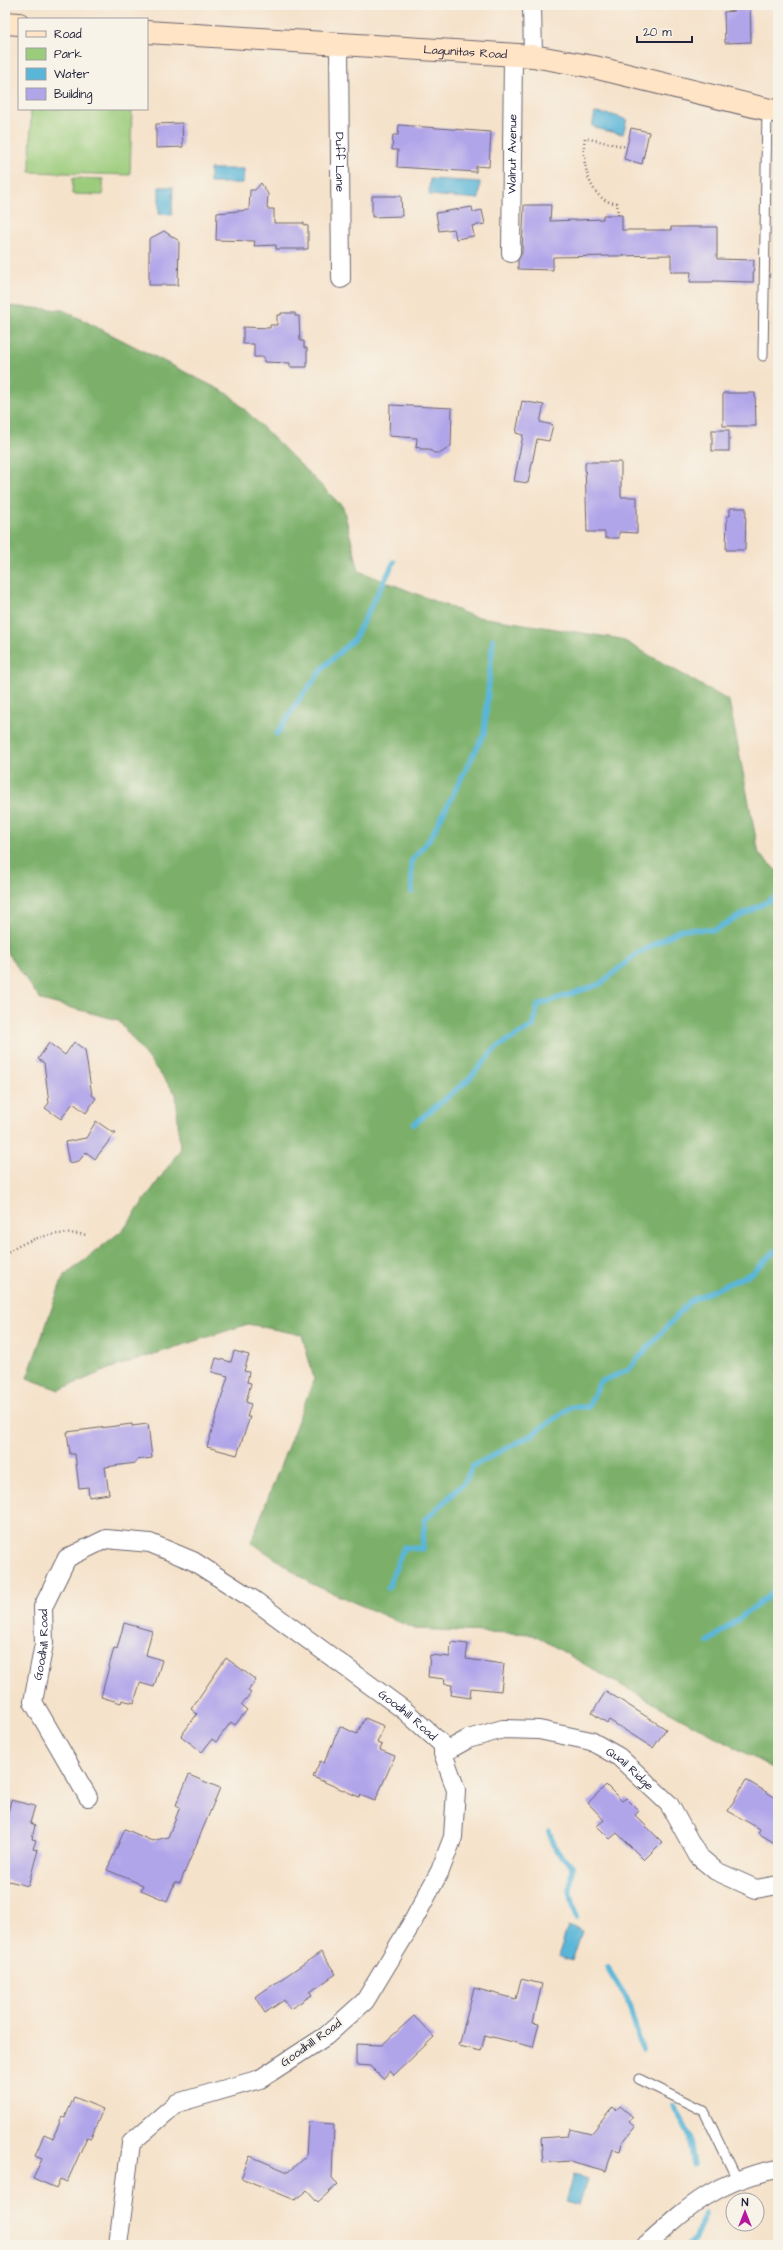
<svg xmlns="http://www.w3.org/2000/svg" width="783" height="2250" viewBox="0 0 783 2250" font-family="'Architects Daughter',sans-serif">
  <rect width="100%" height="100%" fill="#f7f3e8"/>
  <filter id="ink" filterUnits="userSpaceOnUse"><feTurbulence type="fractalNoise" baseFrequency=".025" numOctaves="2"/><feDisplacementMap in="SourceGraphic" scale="8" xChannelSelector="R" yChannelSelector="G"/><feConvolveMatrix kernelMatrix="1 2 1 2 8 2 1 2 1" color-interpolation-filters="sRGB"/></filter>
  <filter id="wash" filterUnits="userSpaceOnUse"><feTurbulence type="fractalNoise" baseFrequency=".012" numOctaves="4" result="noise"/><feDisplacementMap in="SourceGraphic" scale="16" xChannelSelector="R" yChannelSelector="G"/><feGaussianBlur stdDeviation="0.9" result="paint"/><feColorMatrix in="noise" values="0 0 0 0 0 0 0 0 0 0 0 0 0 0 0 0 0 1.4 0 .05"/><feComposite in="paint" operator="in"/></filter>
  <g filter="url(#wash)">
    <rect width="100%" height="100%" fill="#f5e2ca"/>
    <g fill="#9bcc7b" stroke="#5e775b">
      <path d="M31,109H132L130,175L30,172Z"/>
      <path d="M73,178L103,179V195L72,194Z"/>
    </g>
    <path fill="#7cb06b" stroke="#4f6953" d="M5,306L63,310L230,395L343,507L359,571L472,616L621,639L729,701L759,854L778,872V1771L606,1677L533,1634L415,1629L312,1584L251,1542L314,1379L302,1335L248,1324L111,1368L59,1390L27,1378L63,1277L124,1229L180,1150L176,1094L118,1020L41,1000L5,950Z"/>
    <g fill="#5ab6d8" stroke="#3e6c8a">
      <path d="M595,113L613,115L627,120L623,134L606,131L592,126Z"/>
      <path d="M210,169H244L243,183H210Z"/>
      <path d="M430,179L480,182L479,199L429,195Z"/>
      <path d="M159,187H173L172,215L159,214Z"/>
      <path d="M568,1926L582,1931L572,1961L558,1956Z"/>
      <path d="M574,2175L587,2179L579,2205L566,2201Z"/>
    </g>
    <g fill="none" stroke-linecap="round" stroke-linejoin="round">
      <g stroke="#5ab6d8" stroke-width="5.5">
        <path d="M277,734L298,701L324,667L354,639L394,562"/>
        <path d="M412,892L411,862L431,837L484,734L493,639"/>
        <path d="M414,1124L467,1081L497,1047L533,1026L538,1005L600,984L635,955L682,929L714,930L778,896"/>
        <path d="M388,1588L404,1547L422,1549L425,1520L464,1483L473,1466L530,1436L571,1407H588L600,1382L628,1370L690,1301L752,1273L778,1248"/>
        <path d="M708,1642L778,1589"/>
        <path d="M549,1831L556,1850L572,1866L570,1890L576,1918"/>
        <path d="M607,1967L627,1999L642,2049"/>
        <path d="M673,2105L689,2135L694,2165"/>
        <path d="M687,2245L694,2241L705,2213"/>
      </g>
    </g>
    <g id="blocks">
      <g fill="#b1a5ea">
        <path d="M735,5H750L751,42L725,43L724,12L735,11Z"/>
        <path d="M182,123L183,147L156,148V124Z"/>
        <path d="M399,125L491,132L489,167L476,166V172L397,167L398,150H392L393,135H398Z"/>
        <path d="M631,128L649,132L642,164L624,159Z"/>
        <path d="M261,183L268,194L267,209H274V223H304V225L308,226V249H276V245L254,246L255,241L216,240L217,213L249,210L250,190H255Z"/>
        <path d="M372,196H401L402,216L372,217Z"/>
        <path d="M524,205H551L550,221L603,219V215H622V230H671V227H717V259L754,260L753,282L713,281V282H690L691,272H671V255L553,257V270L518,269V260L522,253Z"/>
        <path d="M472,207L473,212L482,210L485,224L472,226L474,236L456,239L454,229L439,231L436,213Z"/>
        <path d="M164,231L179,241L178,285H149V239Z"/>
        <path d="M281,313H295V316H299L300,341H304V348H307V367H290V363L264,362V357H254V344H243V327L270,328V325H277V315H281Z"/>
        <path d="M723,393H755L756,426H723Z"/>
        <path d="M522,401L544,405L540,422L553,425L549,441L537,439L528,483L514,481L523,435L516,433Z"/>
        <path d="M390,405L452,408L451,446L441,453H434L429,449H420L419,447L416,448L417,438L389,436Z"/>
        <rect x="712" y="430" width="17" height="21"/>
        <path d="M585,462H621V497H637V533L619,532V538H605V532H587Z"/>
        <path d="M730,508H746L745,550H726L727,516H730Z"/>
        <path d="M74,1042L85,1050L92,1095L96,1098L86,1113L73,1103L61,1119L45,1108L49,1103L44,1063L38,1059L49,1043L65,1055Z"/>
        <path d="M96,1121L112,1132H116L95,1159L86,1152L79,1161L69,1163L65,1142L86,1138Z"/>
        <path d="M234,1351L249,1355L244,1371L249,1372L247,1382L251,1383L246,1402L251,1404L247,1417H250L237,1455L207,1447L228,1376L212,1372L216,1358L231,1362Z"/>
        <path d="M132,1424V1426L148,1424L152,1458L136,1460V1463L105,1467L109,1494L89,1497L88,1487L79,1488L75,1454H70L67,1432Z"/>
        <path d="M124,1623L152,1631L146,1655L162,1660L154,1687L140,1683L134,1703L122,1700L121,1703L101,1697L114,1648L117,1649Z"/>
        <path d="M451,1642L468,1644L466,1659L504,1664L501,1691L471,1688L470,1698L451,1695L452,1685L444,1684L445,1679L428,1677L430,1655L450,1657Z"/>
        <path d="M226,1658L256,1680L248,1691L251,1693L241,1705L247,1710L235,1725L231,1722L216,1742L212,1739L202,1752L181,1736L197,1714L191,1709Z"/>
        <path d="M606,1691L666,1729L653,1748L609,1720L607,1723L592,1713Z"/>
        <path d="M365,1718L384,1726L377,1743L382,1745L380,1750L395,1756L375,1801L360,1795L359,1797L313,1777L320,1761L324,1763L340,1726L357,1734Z"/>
        <path d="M189,1775L220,1788L180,1883L175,1882L167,1901L141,1890L143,1885L107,1870L125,1829L152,1841L168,1837L180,1807L176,1805Z"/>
        <path d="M746,1780L778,1799V1845L758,1833L760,1829L728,1811Z"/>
        <path d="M606,1785L622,1801L626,1798L639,1811L635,1815L662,1842L644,1860L617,1833L610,1839L597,1826L604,1820L588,1803Z"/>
        <path d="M11,1800L35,1806L30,1823L35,1825L32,1839L36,1840L33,1849L38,1850L28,1886L5,1880V1825Z"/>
        <path d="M321,1952L336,1974L310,1992L312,1995L290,2009L284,2000L265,2013L255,1997Z"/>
        <path d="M521,1979L542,1984L533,2023L539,2024L533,2047L485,2035L481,2051L459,2046L474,1988L516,1999Z"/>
        <path d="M414,2016L434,2037L394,2075L390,2071L383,2079L370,2066L356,2065V2044L382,2045Z"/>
        <path d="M74,2097L103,2109L91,2138L87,2137L67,2182L60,2179L56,2188L33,2178L42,2159L35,2156L44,2134L53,2138L62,2117L65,2118Z"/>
        <path d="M620,2106L633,2117L629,2122L635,2127L622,2143L620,2151L613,2149L606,2171L570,2161L543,2163L541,2138L568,2136L570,2129L591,2134L613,2107L616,2110Z"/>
        <path d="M308,2122L334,2124L332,2178L338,2184L318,2202L307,2190L295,2200L241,2178L250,2156L288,2172L306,2156Z"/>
      </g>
    </g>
  </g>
  <g filter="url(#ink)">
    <use href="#blocks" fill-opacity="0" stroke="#6c656d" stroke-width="1"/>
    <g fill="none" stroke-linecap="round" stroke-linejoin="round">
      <defs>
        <g id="lane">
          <path d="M763,356L767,109"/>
          <path d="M639,2079L704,2111L737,2179"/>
        </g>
        <g id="street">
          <path d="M532,5L533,56"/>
          <path id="s1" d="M339,45L341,279"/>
          <path id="s2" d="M511,253L513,55"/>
          <path id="s3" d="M443,1753L468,1739L503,1729L539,1730L591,1741L619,1757L669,1804L698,1856L716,1871L756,1889L778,1885"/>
          <path id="s4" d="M88,1797L33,1702L44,1644L43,1607L67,1558L106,1539L150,1543L193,1561L254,1600L404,1710L443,1745V1753L456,1790L453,1837L440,1871L412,1923L365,2001L326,2036L260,2079L177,2103L131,2143L118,2245"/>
          <path d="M646,2245C690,2205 718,2180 778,2169"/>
        </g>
        <g id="secondary">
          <path d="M5,23L19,24"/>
          <path id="s5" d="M147,32L533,56L594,67L778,112"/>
        </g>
      </defs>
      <use href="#lane" stroke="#6c656d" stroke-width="11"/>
      <use href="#street" stroke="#6c656d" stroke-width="20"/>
      <use href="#secondary" stroke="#6c656d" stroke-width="24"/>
      <g stroke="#6c656d" stroke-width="2.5" stroke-dasharray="1 3" stroke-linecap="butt">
        <path d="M618,215L617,203C613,203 608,202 605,200C587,190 581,156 585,138L627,147"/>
        <path d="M5,1255C28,1237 58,1230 87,1235"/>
      </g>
      <use href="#lane" stroke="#fff" stroke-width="9"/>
      <use href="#street" stroke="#fff" stroke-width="18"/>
      <use href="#secondary" stroke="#ffe4c6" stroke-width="22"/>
    </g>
  </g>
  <g text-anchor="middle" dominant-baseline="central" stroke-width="4" stroke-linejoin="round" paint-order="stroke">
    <g font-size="12" fill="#22223b" stroke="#f7f3e8">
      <text stroke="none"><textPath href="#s5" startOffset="319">Lagunitas Road</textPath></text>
      <text stroke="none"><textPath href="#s2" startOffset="99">Walnut Avenue</textPath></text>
      <text stroke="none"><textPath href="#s1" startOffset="117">Duff Lane</textPath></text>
      <text stroke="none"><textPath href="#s4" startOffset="168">Goodhill Road</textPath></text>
      <text stroke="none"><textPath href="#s4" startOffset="659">Goodhill Road</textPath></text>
      <text stroke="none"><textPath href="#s3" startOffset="202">Quail Ridge</textPath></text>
      <text transform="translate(311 2043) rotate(-36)">Goodhill Road</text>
    </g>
  </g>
  <rect width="783" height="2250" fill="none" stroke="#f7f3e8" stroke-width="20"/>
  <rect x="18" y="18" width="130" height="92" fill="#f7f3e8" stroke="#a29fa3"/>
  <rect x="26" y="31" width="20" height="6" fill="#ffe4c6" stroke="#a29fa3"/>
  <text x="54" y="38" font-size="12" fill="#22223b">Road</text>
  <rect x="26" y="48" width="20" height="12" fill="#9bcc7b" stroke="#a29fa3"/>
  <text x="54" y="58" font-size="12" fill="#22223b">Park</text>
  <rect x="26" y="68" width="20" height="12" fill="#5ab6d8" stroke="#a29fa3"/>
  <text x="54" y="78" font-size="12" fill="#22223b">Water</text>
  <rect x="26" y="88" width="20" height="12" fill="#b1a5ea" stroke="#a29fa3"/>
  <text x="54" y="98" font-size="12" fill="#22223b">Building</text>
  <g transform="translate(745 2212)"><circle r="19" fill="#f7f3e8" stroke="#a29fa3"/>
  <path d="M0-3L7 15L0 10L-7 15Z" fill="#b5179e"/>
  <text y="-6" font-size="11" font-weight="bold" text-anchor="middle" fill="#22223b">N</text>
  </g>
  <path d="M637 36v6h55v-6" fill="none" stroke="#22223b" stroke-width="2"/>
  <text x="643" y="36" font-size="12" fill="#22223b" stroke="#f7f3e8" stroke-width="3" paint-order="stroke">20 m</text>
</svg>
